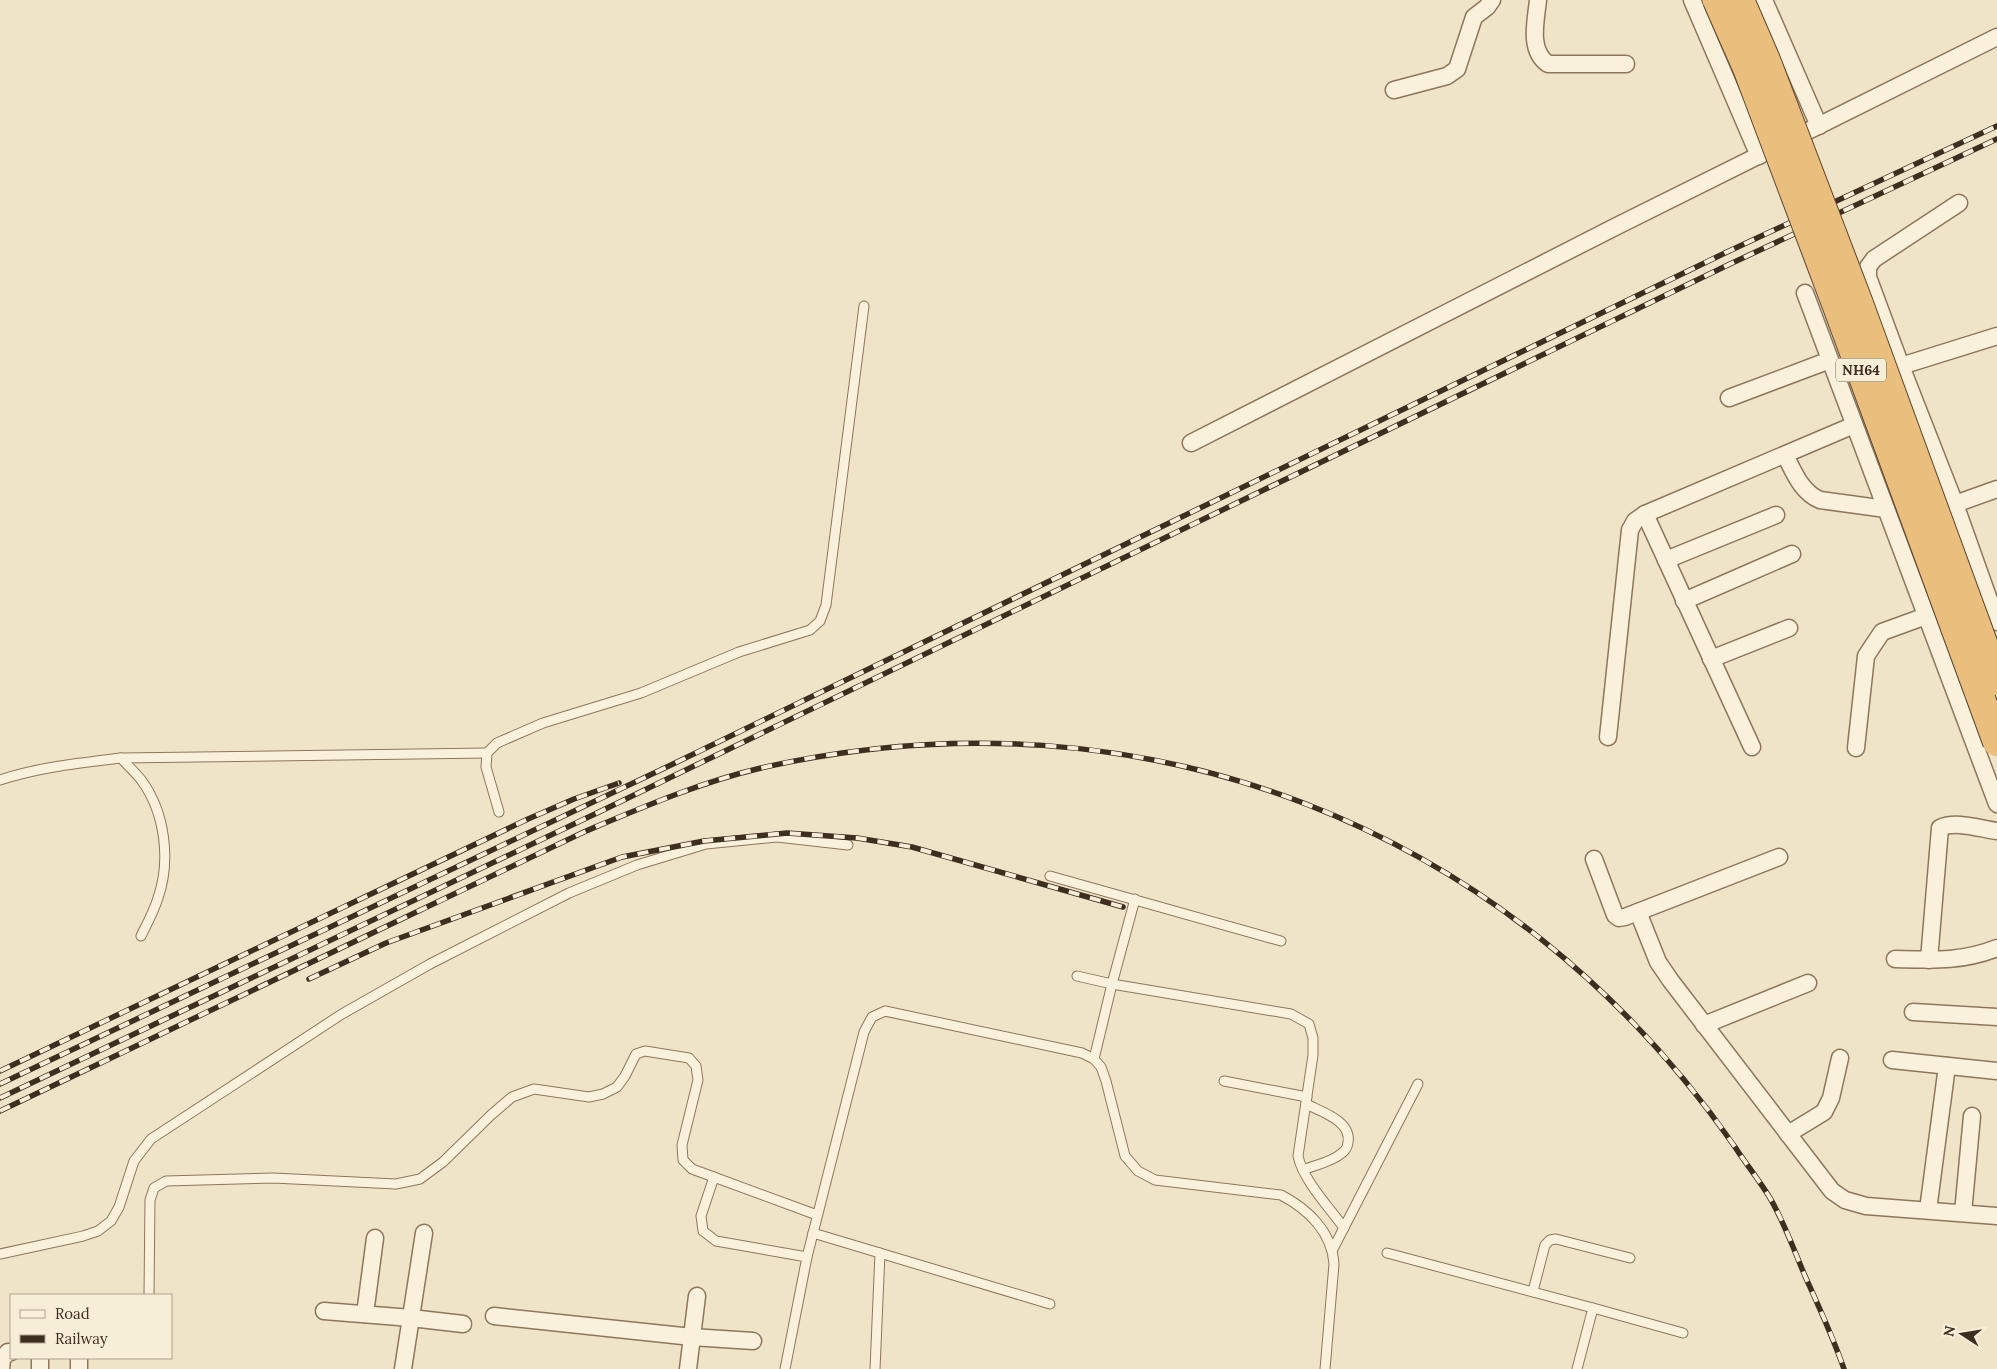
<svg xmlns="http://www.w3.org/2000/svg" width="1997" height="1369" viewBox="0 0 1997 1369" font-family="Lora,serif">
  <rect width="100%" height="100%" fill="#f0e4c8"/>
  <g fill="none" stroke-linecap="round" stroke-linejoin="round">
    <defs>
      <g id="service">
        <path d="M121,758C128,766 136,773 142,781C165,813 171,860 158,898C154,911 147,924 141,936"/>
        <path d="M0,780C39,767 80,763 121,758L487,753"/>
        <path d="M499,812L486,767L487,753L497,743L543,723L641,693L739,652L810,630L820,621L826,605L864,306"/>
        <path d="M1050,876L1281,941"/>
        <path d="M1077,976L1112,984L1291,1014L1309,1024L1313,1038V1055L1298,1156C1303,1180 1329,1207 1344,1228"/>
        <path d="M1094,1059L1112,984L1135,899"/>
        <path d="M1224,1081L1307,1097"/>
        <path d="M1303,1170C1315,1165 1332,1162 1342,1153C1346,1150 1347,1148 1348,1143C1352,1121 1322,1112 1306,1104"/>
        <path d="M714,1177L701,1216L703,1231L716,1241L807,1257"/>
        <path d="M813,1233L1050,1304"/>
        <path d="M1333,1249L1418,1084"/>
        <path d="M1387,1253L1593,1308L1577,1369"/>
        <path d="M0,1254L83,1236L98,1231L111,1221L119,1207L134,1161L151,1139L342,1014L430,964L569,893L637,865L706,844L777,837L848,845"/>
        <path d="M1533,1291L1545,1245L1550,1240L1556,1239L1630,1258"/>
        <path d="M149,1295L150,1200L154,1188L166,1181L273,1178L396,1184L420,1179L443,1162L491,1115L512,1097L534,1089L589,1097L603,1094L617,1087L625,1076L636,1054L645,1051L689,1058L696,1066L698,1080L682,1145L683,1160L692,1169L817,1215"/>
        <path d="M1593,1308L1683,1333"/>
        <path d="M785,1369L807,1257L864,1032L872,1017L885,1011L1082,1053L1094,1059L1101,1067L1106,1081L1125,1156L1138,1171L1155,1180L1281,1195C1308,1209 1332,1232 1334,1264L1325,1369"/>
        <path d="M875,1369L880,1253"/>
      </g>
      <g id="minor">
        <path d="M1538,0C1536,21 1528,50 1548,64H1626"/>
        <path d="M1692,0L1759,156"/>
        <path d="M1764,0L1819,126"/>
        <path d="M1394,90L1447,76L1457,69L1474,17L1487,7L1492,0"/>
        <path d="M1959,203L1874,259L1868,267V277L1901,366L1955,504L1997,622"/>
        <path d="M1805,293L1997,804"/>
        <path d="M1901,366L1997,336"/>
        <path d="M1729,398L1830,360"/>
        <path d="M1191,443L1615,227L1997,37"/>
        <path d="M1785,455C1794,472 1801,492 1820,500L1886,509"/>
        <path d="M1955,504L1997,489"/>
        <path d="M1645,514L1752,747"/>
        <path d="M1666,560L1776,515"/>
        <path d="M1684,601L1792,554"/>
        <path d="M1711,659L1789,628"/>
        <path d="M1608,737L1630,530L1635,521L1645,514L1854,425"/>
        <path d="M1856,748L1866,656L1882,632L1926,616"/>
        <path d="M1594,859L1615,915L1619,918L1625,917L1779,857"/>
        <path d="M1638,912L1658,962L1671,981L1832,1191L1845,1200L1866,1206L1997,1216"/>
        <path d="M1895,959C1932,960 1962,962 1997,948"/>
        <path d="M1929,960L1940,828C1955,820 1981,829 1997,831"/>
        <path d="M1913,1012L1997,1017"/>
        <path d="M1704,1025L1808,983"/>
        <path d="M1892,1060L1997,1071"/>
        <path d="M1788,1134L1824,1112L1831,1098L1840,1058"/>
        <path d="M1928,1210L1947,1066"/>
        <path d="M1963,1213L1972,1116"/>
        <path d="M324,1311L411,1318L463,1324"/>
        <path d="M365,1314L375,1238"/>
        <path d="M494,1316L692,1337L753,1341"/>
        <path d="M1,1369L2,1359L8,1352H11"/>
        <path d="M40,1369V1358"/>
        <path d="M79,1369V1358"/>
        <path d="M403,1369L424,1233"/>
        <path d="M688,1369L697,1296"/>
      </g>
    </defs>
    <use href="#service" stroke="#8d765c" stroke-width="11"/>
    <use href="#minor" stroke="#8d765c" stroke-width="19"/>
    <use href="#service" stroke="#faf1dc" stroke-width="9"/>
    <use href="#minor" stroke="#faf1dc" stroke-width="16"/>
    <defs>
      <g id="rail">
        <path d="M309,979L386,943L622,857L704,841L787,833L857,838L912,847L1123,907"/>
        <path d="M0,1071L528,819L574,799L619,783"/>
        <path d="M0,1084L673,764L1727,252L1997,126"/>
        <path d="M0,1098L597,813L1730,264L1997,139"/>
        <path d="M0,1111L586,831C643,807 701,782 761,768C1142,681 1512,826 1735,1147C1746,1164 1759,1180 1770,1198C1784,1222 1794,1250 1805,1276C1819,1307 1833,1337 1844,1369"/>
      </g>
    </defs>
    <use href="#rail" stroke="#3d2e20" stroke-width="5.5"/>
    <use href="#rail" stroke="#f7eed8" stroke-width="4" stroke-dasharray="11" stroke-linecap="butt"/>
    <defs>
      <g id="trunk-bridge">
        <path d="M1717,0L1747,68L1838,309L1997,742"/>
        <path d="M1740,0L1766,60L1858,301L1997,681"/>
      </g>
    </defs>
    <use href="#trunk-bridge" stroke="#5b4430" stroke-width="30" stroke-linecap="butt"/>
    <use href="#trunk-bridge" stroke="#eabe7c" stroke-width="28"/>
  </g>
  <g text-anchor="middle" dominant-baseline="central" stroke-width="4" stroke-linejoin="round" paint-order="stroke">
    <rect fill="#f7eed8" stroke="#756857" stroke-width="1" x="1836" y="358.5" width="50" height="23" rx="4"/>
    <g font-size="14" font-weight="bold" fill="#3d2e20">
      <text x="1861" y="370">NH64</text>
    </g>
  </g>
  <rect x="10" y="1294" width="162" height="65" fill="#f7eed8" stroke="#ada18e"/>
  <rect x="20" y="1310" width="25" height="8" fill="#faf1dc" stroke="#ada18e"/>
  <text x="55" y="1319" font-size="15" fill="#3d2e20">Road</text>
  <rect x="20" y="1335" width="25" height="8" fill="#3d2e20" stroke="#ada18e"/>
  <text x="55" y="1344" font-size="15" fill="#3d2e20">Railway</text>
  <g transform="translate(1962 1334) rotate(282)" stroke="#f7eed8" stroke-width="4" paint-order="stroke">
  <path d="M0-4L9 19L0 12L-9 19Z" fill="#3d2e20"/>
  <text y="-8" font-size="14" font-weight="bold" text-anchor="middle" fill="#3d2e20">N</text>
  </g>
</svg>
